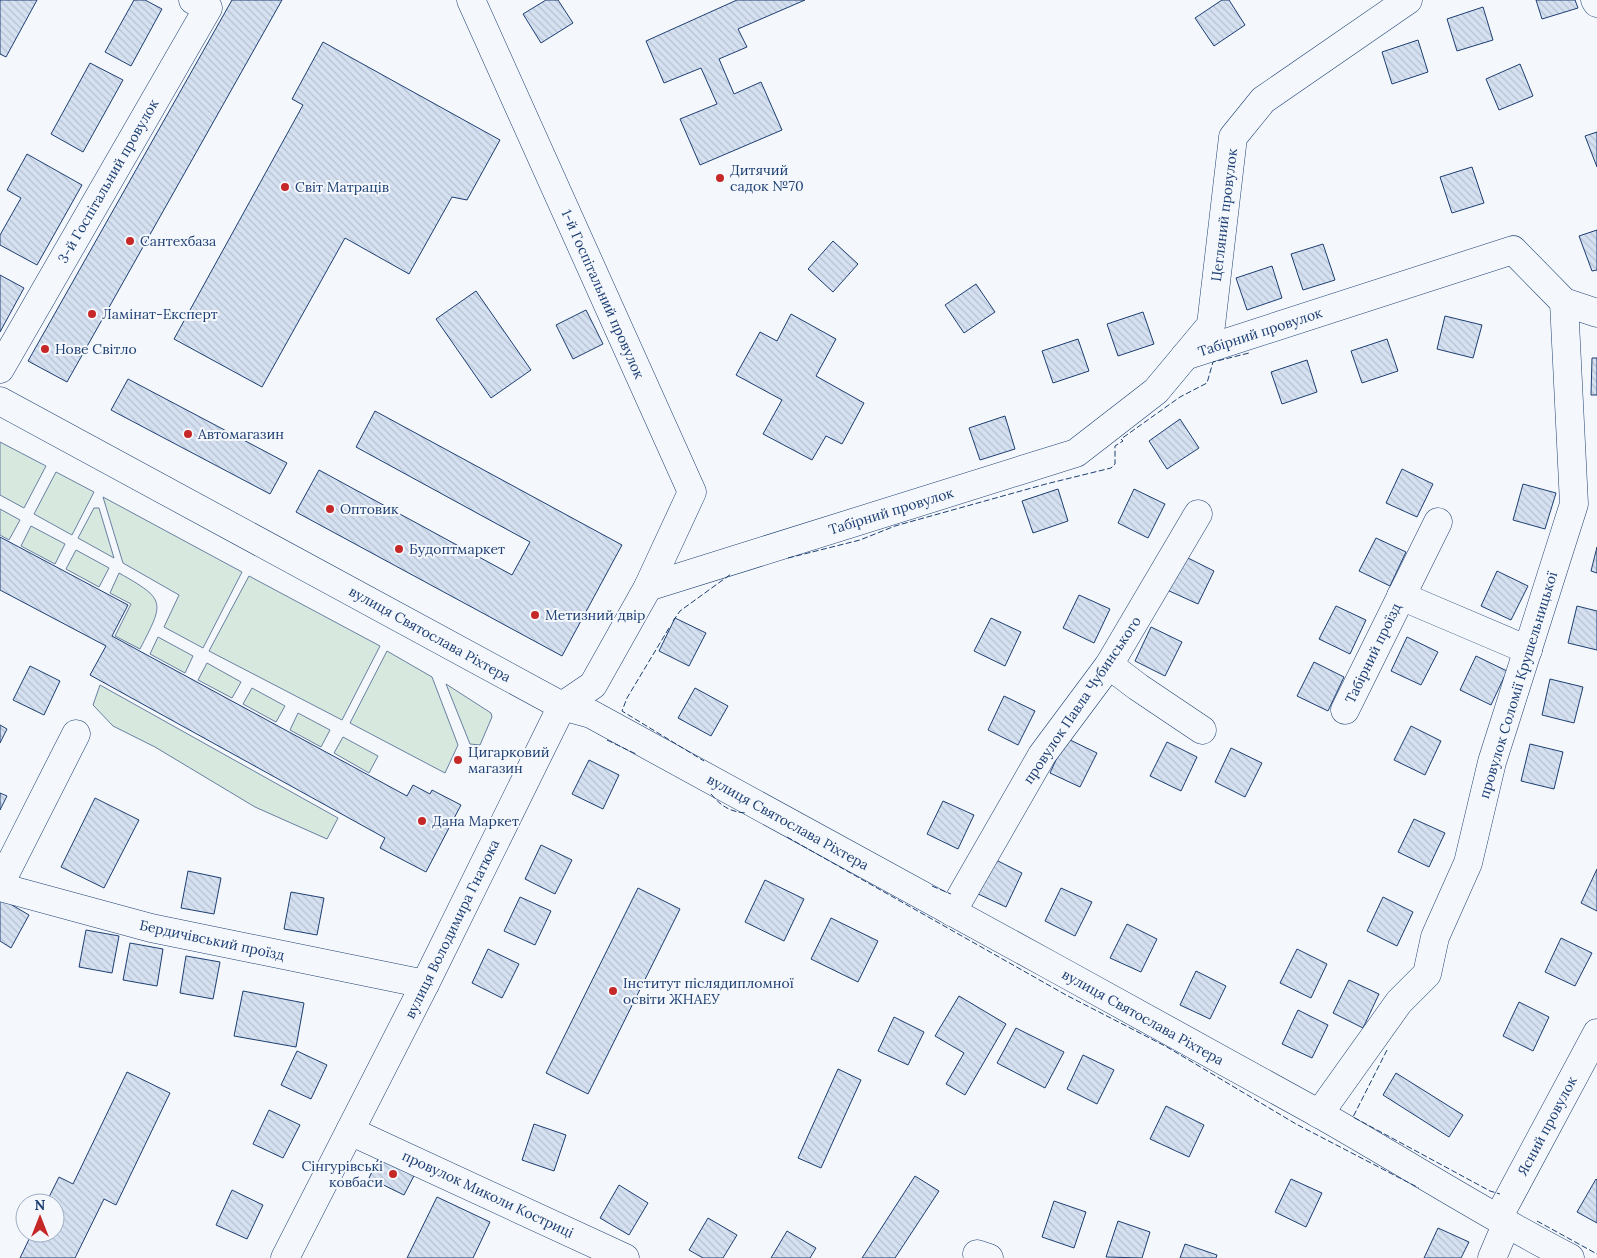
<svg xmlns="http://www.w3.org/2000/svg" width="1597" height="1258" viewBox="0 0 1597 1258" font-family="Lora,serif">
  <defs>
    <pattern id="building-back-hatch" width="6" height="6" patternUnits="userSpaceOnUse" patternTransform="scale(1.25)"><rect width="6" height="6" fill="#d5e0f0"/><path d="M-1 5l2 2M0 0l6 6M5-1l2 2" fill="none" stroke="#b6c1d1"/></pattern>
  </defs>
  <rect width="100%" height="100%" fill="#f4f7fb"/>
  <g fill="#d7e8df" stroke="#687fa3">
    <path d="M0,442L46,466L24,508L0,495Z"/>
    <path d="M56,472L94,492L72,535L34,514Z"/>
    <path d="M103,497L242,572L203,648L164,627L179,595L123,563Z"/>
    <path d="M94,508H99L114,558L78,538Z"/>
    <path d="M0,509L20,520L9,540L0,535Z"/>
    <path d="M31,526L65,544L55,564L21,546Z"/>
    <path d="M76,550L109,568L99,587L66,569Z"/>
    <path d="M119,573C167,600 164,602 140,649L115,636L131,604L110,593Z"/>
    <path d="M249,576L380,646L342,720L209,651Z"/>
    <path d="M158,637L193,656L185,673L150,654Z"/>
    <path d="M387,651L432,677L458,745L445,773L350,723Z"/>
    <path d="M207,663L241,682L232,698L198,680Z"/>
    <path d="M446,684L491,713L492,717L480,745L470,744Z"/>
    <path d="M100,685L338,818L327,839L255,807L155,747L113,726L93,705Z"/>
    <path d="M252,688L285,706L276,722L243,704Z"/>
    <path d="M298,713L330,730L321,747L290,730Z"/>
    <path d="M343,737L378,756L369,773L334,753Z"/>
  </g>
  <g fill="url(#building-back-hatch)" stroke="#1d3f73">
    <path d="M0,0H37L6,57L0,54Z"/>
    <path d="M134,0H145L162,9L131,66L105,52Z"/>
    <path d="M232,0H282L67,382L28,361Z"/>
    <path d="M546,0H558L573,23L541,43L523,14Z"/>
    <path d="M737,0H805L738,29L747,47L719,59L734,94L761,82L782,130L700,165L680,119L717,104L701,68L664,83L646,41Z"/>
    <path d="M1222,0H1229L1245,25L1214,46L1195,18Z"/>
    <path d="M1536,0H1575L1578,8L1542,19Z"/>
    <path d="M1483,7L1493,40L1457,51L1447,19Z"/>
    <path d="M1418,40L1428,72L1392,84L1382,52Z"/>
    <path d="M323,42L500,140L467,200L452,197L409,274L345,238L262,387L174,339L303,105L292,99Z"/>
    <path d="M90,63L123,80L83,152L51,134Z"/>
    <path d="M1520,64L1533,96L1499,110L1486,79Z"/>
    <path d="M1597,132V167L1585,136Z"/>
    <path d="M27,154L82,185L37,265L0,245V235L21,198L7,190Z"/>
    <path d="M1472,167L1484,203L1452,213L1440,177Z"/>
    <path d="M1597,230V270L1592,271L1579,236Z"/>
    <path d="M833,241L858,264L833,292L808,269Z"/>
    <path d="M1323,244L1335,280L1303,290L1291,254Z"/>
    <path d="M1272,266L1282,298L1247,310L1236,278Z"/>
    <path d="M0,275L24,288L0,332Z"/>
    <path d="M976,284L995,312L964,333L945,305Z"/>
    <path d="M476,291L531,370L491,398L436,319Z"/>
    <path d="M586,310L603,344L573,359L556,325Z"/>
    <path d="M1143,312L1154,344L1118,356L1107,324Z"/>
    <path d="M791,314L836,339L816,376L864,403L842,444L826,436L812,460L763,434L782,400L736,375L760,332L777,341Z"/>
    <path d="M1445,316L1482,325L1473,358L1437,349Z"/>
    <path d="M1078,339L1089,371L1053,383L1042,351Z"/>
    <path d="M1387,339L1398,371L1362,383L1351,351Z"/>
    <path d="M1592,358H1597V395H1591Z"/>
    <path d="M1307,360L1317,392L1282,404L1271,372Z"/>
    <path d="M128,379L287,463L270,494L111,410Z"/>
    <path d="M375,411L622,545L562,656L296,512L319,470L512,575L530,542L356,447Z"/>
    <path d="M1005,416L1015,449L980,460L969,428Z"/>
    <path d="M1180,419L1199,448L1167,469L1149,441Z"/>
    <path d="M1402,469L1433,484L1417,517L1386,503Z"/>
    <path d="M1523,484L1556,493L1545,529L1513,520Z"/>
    <path d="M1058,489L1068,521L1033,533L1022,501Z"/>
    <path d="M1134,489L1165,504L1148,538L1118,523Z"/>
    <path d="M0,537L128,605L112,636L407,796L413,785L430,794L432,790L461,805L426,872L380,848L385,838L90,675L106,646L0,590Z"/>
    <path d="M1376,538L1406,552L1390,586L1359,571Z"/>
    <path d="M1597,547V573L1591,571Z"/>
    <path d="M1184,556L1214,571L1198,604L1167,590Z"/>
    <path d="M1497,571L1528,586L1511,620L1481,606Z"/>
    <path d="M1079,595L1110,609L1094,643L1063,628Z"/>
    <path d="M1336,606L1366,620L1350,654L1319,639Z"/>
    <path d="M1577,606L1597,611V650L1568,643Z"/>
    <path d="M675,618L706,633L689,666L659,651Z"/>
    <path d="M991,618L1021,632L1005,666L974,651Z"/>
    <path d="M1151,627L1182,642L1165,676L1135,661Z"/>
    <path d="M1407,637L1438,652L1421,685L1391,671Z"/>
    <path d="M1476,656L1507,671L1491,705L1460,690Z"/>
    <path d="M1314,662L1344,677L1328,711L1297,696Z"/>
    <path d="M30,666L60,681L44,715L13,700Z"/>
    <path d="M1550,679L1583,687L1574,723L1542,715Z"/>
    <path d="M695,688L728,706L711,736L678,718Z"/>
    <path d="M1004,696L1035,711L1018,745L988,730Z"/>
    <path d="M0,725L7,729L0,743Z"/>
    <path d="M1411,726L1441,741L1425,775L1394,760Z"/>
    <path d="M1066,738L1097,753L1080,787L1050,773Z"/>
    <path d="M1167,742L1197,757L1181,791L1150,776Z"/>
    <path d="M1530,744L1563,752L1554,789L1521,781Z"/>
    <path d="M1231,748L1262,763L1245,797L1215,782Z"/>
    <path d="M589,760L619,775L603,809L572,794Z"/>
    <path d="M0,793L7,796L0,810Z"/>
    <path d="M95,798L139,820L104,888L61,867Z"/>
    <path d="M943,801L974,815L958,849L927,834Z"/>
    <path d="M1414,819L1445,833L1429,867L1398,852Z"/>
    <path d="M541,845L572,860L555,894L525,879Z"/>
    <path d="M992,858L1022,873L1006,907L976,893Z"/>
    <path d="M1597,869V911L1581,903Z"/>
    <path d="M188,871L221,878L214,914L181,908Z"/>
    <path d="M765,880L804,899L784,941L745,922Z"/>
    <path d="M638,888L680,909L588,1094L546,1073Z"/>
    <path d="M1061,888L1092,902L1075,936L1045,921Z"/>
    <path d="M291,892L324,898L317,935L284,929Z"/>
    <path d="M520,897L551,911L535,945L504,931Z"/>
    <path d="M1383,897L1413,912L1397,946L1367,931Z"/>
    <path d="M0,898L29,915L11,948L0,941Z"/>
    <path d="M831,918L878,941L858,982L811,959Z"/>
    <path d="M1127,924L1157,939L1141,972L1110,958Z"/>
    <path d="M86,930L119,936L112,973L79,967Z"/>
    <path d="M1561,938L1592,953L1575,986L1545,972Z"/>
    <path d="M130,943L163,949L157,986L123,980Z"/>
    <path d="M488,949L519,964L502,998L472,983Z"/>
    <path d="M1297,949L1327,964L1311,998L1280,983Z"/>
    <path d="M186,956L220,962L213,999L180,993Z"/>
    <path d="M1196,971L1226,986L1210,1019L1180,1005Z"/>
    <path d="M1349,980L1379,994L1363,1028L1333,1013Z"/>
    <path d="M243,991L304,1003L296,1047L234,1036Z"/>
    <path d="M959,996L1006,1024L965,1095L946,1084L964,1053L935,1036Z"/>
    <path d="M1519,1002L1549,1017L1533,1051L1503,1036Z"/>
    <path d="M1298,1010L1328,1025L1312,1058L1282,1044Z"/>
    <path d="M894,1017L924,1032L908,1065L878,1051Z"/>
    <path d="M1016,1028L1064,1052L1045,1088L997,1063Z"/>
    <path d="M297,1051L327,1065L311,1099L281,1085Z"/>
    <path d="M1083,1055L1114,1070L1097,1104L1067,1089Z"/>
    <path d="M838,1069L861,1080L821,1168L798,1158Z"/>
    <path d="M127,1072L170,1093L116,1205L104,1199L75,1258H20L32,1233H55V1203H46L59,1177L73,1184Z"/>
    <path d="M1396,1073L1463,1115L1449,1137L1383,1095Z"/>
    <path d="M1166,1106L1204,1125L1189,1157L1150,1139Z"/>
    <path d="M269,1110L300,1125L283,1158L253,1144Z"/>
    <path d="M534,1124L566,1135L554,1171L522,1160Z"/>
    <path d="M381,1153L417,1170L404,1195L369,1178Z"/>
    <path d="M915,1176L939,1191L895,1258H862Z"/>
    <path d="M1291,1179L1322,1193L1306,1227L1275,1212Z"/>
    <path d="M1596,1179L1597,1180V1223L1577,1212Z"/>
    <path d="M619,1185L648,1203L629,1235L600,1218Z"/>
    <path d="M232,1190L263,1205L247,1239L216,1225Z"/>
    <path d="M437,1197L490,1222L473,1258H407Z"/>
    <path d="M1054,1201L1086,1212L1074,1248L1042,1237Z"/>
    <path d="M708,1218L737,1235L723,1258H703L689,1250Z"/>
    <path d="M1118,1221L1150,1232L1142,1258L1106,1257Z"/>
    <path d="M1438,1228L1469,1242L1461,1258H1424Z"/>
    <path d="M787,1231L816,1248L810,1258H771Z"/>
    <path d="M1185,1244L1217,1255L1216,1258H1180Z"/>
  </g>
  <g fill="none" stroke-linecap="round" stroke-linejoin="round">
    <defs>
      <g id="minor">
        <path d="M471,0L692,492L648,587L593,685L562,706"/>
        <path d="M1595,0L1597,3"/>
        <path d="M1185,356L1513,250L1564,302L1597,313"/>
        <path d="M0,369L208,8L193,0"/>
        <path d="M648,587L1076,453L1156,391L1211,325L1233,137L1263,100L1408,0"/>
        <path d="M1401,596L1528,650"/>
        <path d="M1109,665L1138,687L1202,730"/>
        <path d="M562,706L591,714C833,847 1075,978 1316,1112C1401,1160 1483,1213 1570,1258"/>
        <path d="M1345,710L1438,522"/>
        <path d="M0,884L76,734"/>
        <path d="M0,887L151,928L425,984"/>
        <path d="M952,912L1042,755L1109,665L1198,514"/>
        <path d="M1319,1114L1399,1002L1427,974L1435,937L1468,863L1492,762L1574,504L1564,302"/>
        <path d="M350,1131L625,1258"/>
        <path d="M1498,1218L1597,1033"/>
        <path d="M977,1254L989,1258"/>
        <path d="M1492,1258L1506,1225"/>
      </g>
      <path id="major" d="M0,401L562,706L425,984L285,1258"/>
    </defs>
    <use href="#minor" stroke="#1d3f73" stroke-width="29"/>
    <use href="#major" stroke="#1d3f73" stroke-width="29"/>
    <use href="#minor" stroke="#f4f7fb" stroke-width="28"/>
    <use href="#major" stroke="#f4f7fb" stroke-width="28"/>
    <g stroke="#1d3f73" stroke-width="1" stroke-dasharray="6 2.5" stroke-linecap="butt">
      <path d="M788,558L860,540L895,526L1046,484L1111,468L1115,464V446L1123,441L1121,439L1180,397L1207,383L1213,362L1249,353"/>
      <path d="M673,621L680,611L731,574"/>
      <path d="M669,628L627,698L622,711L704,761"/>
      <path d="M607,740L636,754"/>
      <path d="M711,794C721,806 730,812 746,813"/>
      <path d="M787,837L1066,995L1167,1047L1296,1124L1419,1188"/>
      <path d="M932,886L951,894"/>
      <path d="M1387,1050L1353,1117L1490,1191L1500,1194"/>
      <path d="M1537,1221L1597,1254"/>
    </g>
  </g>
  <g fill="#c62828" stroke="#f4f7fb" stroke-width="2">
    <circle cx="720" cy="178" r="5"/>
    <circle cx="285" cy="187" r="5"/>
    <circle cx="130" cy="241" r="5"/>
    <circle cx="92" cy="314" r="5"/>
    <circle cx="45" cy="349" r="5"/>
    <circle cx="188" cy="434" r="5"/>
    <circle cx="330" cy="509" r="5"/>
    <circle cx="399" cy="549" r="5"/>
    <circle cx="535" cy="615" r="5"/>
    <circle cx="458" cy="760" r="5"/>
    <circle cx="422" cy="821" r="5"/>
    <circle cx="613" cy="991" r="5"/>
    <circle cx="393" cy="1174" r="5"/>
  </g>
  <g text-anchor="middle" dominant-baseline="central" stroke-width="4" stroke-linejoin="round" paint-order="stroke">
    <g font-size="14" fill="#1d3f73" stroke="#f4f7fb" text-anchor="start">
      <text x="730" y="170">Дитячий<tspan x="730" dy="16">садок №70</tspan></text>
      <text x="295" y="187">Світ Матраців</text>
      <text x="140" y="241">Сантехбаза</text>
      <text x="102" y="314">Ламінат-Експерт</text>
      <text x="55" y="349">Нове Світло</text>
      <text x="198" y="434">Автомагазин</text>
      <text x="340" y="509">Оптовик</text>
      <text x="409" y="549">Будоптмаркет</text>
      <text x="545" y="615">Метизний двір</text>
      <text x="468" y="752">Цигарковий<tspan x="468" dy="16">магазин</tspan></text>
      <text x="432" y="821">Дана Маркет</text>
      <text x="623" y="983">Інститут післядипломної<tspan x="623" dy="16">освіти ЖНАЕУ</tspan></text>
      <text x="383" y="1166" text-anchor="end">Сінгурівські<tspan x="383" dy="16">ковбаси</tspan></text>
    </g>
    <g font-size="14" fill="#1d3f73" stroke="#f4f7fb">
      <text transform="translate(108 181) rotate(-60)">3-й Госпітальний провулок</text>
      <text transform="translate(1224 215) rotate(-83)">Цегляний провулок</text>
      <text transform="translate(603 294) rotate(66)">1-й Госпітальний провулок</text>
      <text transform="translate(1260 332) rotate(-18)">Табірний провулок</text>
      <text transform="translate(891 511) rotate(-17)">Табірний провулок</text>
      <text transform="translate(430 634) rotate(29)">вулиця Святослава Ріхтера</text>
      <text transform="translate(1373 653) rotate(-64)">Табірний проїзд</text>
      <text transform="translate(1518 685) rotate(-73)">провулок Соломії Крушельницької</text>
      <text transform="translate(1082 700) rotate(-56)">провулок Павла Чубинського</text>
      <text transform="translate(788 822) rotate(29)">вулиця Святослава Ріхтера</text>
      <text transform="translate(452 929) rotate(-64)">вулиця Володимира Гнатюка</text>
      <text transform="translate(212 940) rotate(12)">Бердичівський проїзд</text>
      <text transform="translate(1143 1017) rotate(29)">вулиця Святослава Ріхтера</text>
      <text transform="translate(1547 1126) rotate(-62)">Ясний провулок</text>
      <text transform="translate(488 1194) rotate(25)">провулок Миколи Костриці</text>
    </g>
  </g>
  <g transform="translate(40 1218)"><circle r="24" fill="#f4f7fb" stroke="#9eadc5"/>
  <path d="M0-4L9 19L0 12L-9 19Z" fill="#c62828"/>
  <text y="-8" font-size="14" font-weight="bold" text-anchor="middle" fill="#1d3f73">N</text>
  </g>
</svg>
